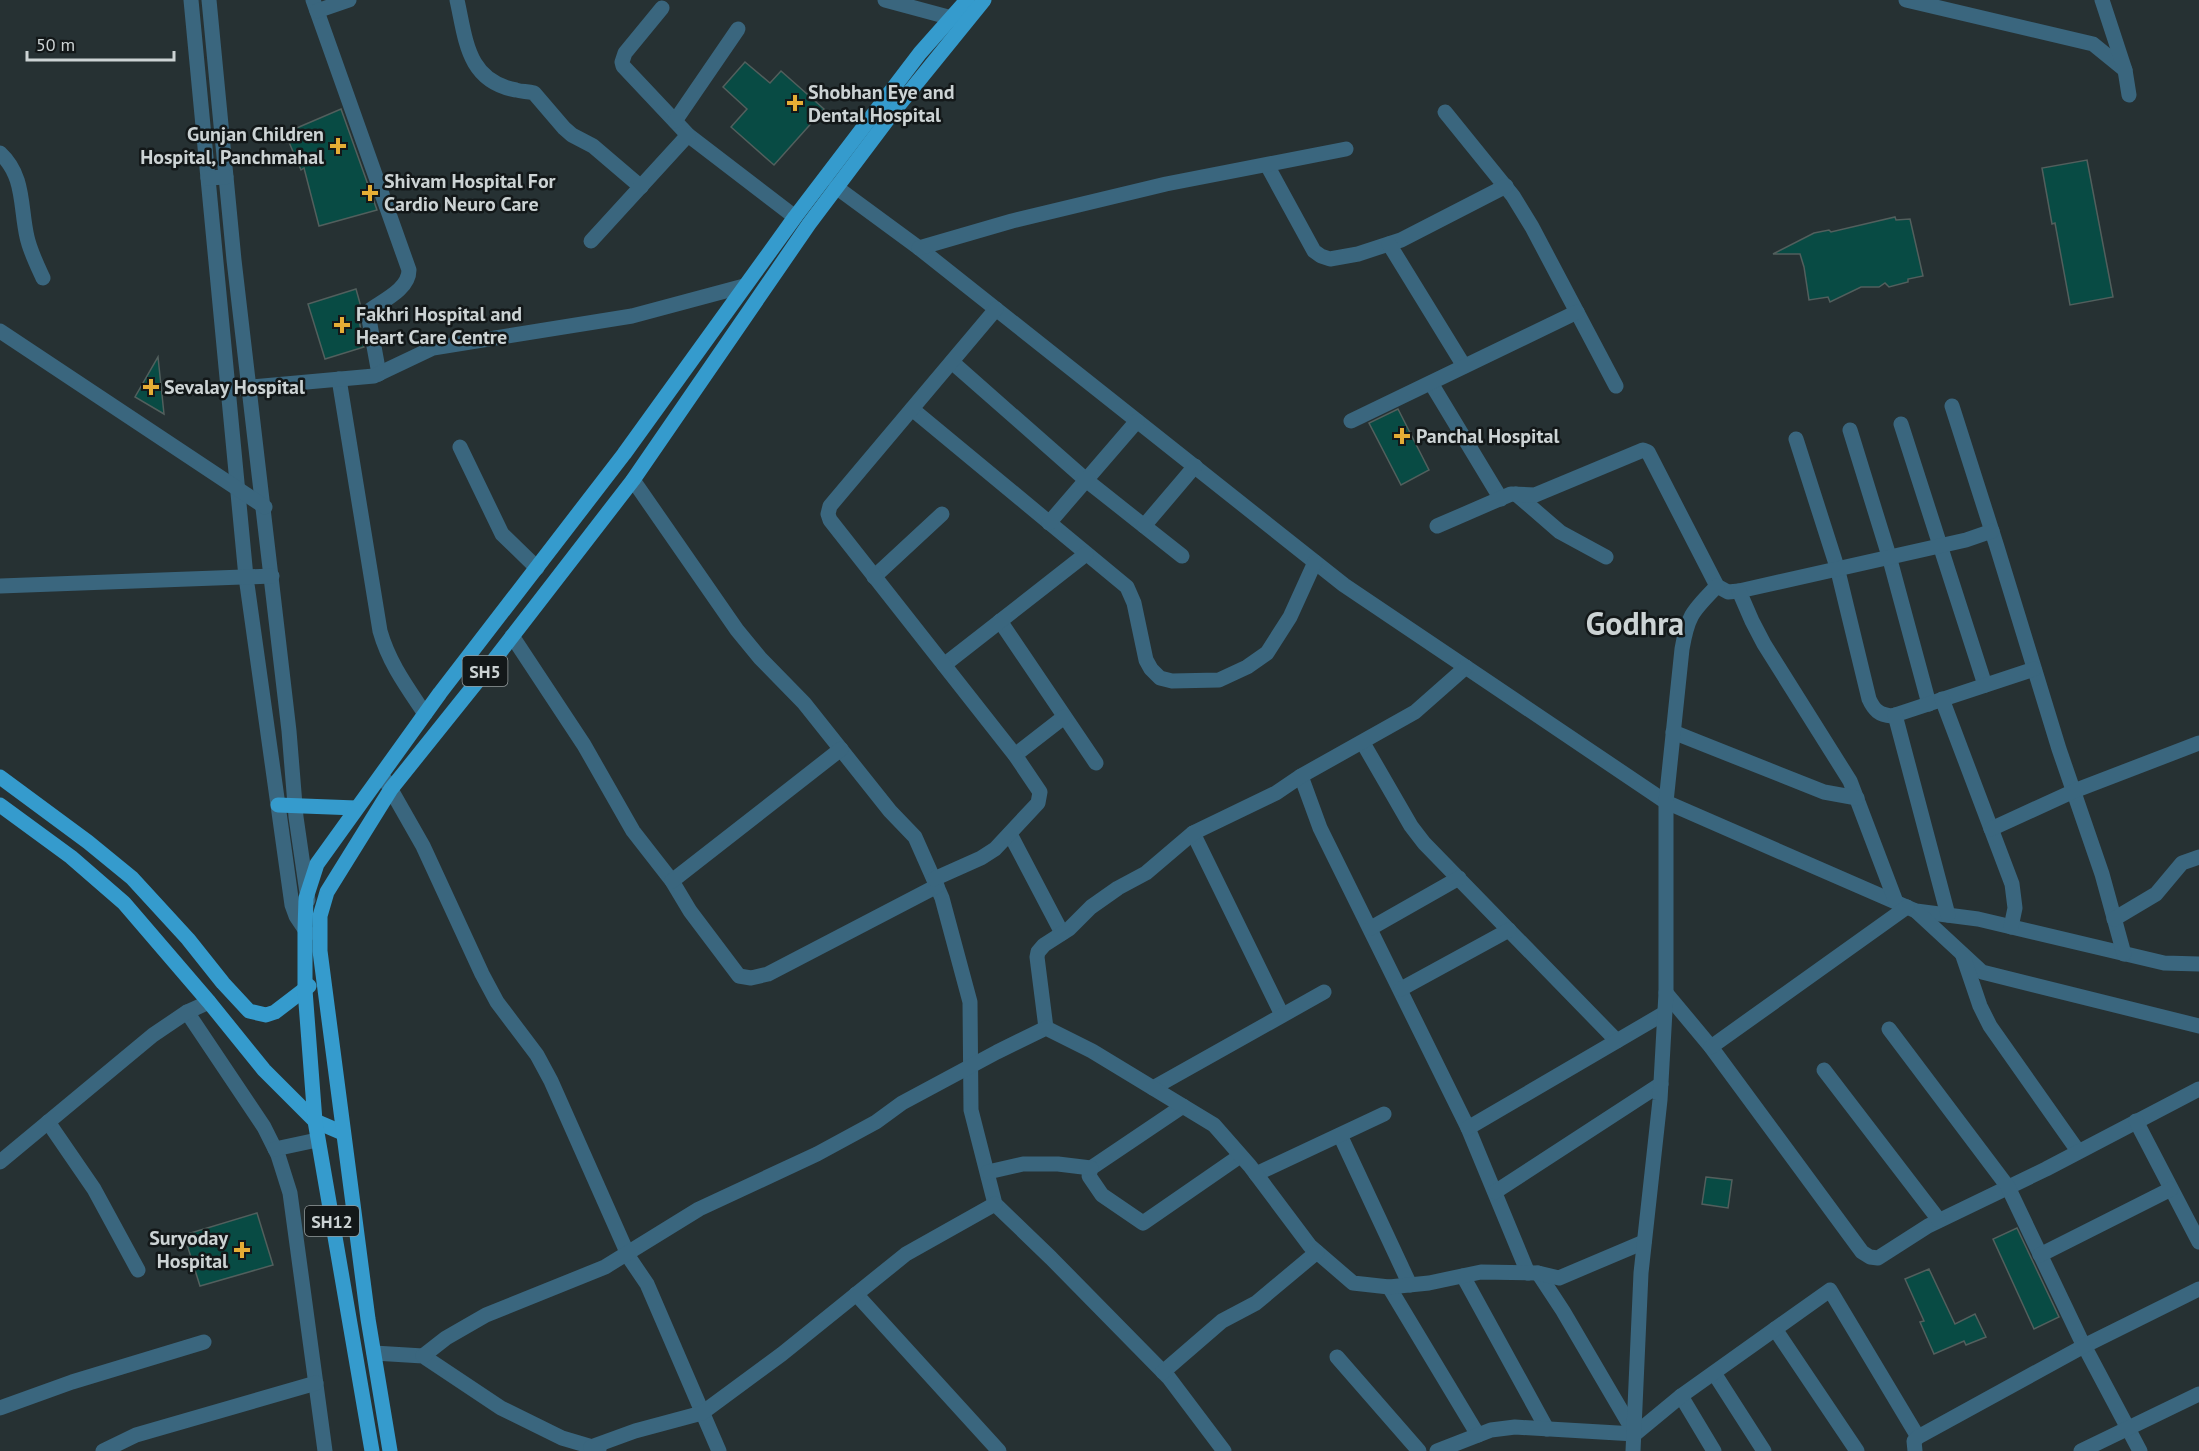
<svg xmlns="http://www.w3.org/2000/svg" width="2199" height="1451" viewBox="0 0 2199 1451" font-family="'PT Sans',sans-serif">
  <rect width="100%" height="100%" fill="#263133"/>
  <g fill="#084b44" stroke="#525f5d" stroke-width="1.5">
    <path d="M745,62L770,83L781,71L824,109L774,165L731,127L747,109L723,87Z"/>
    <path d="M341,109L377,210L319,226L304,168L301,170L285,133Z"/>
    <path d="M2087,160L2113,297L2070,305L2055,223L2052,224L2042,168Z"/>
    <path d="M1895,217L1896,220L1910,219L1923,276L1908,279V282L1889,287L1885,283L1879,287H1861L1830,302L1828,297L1809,300L1804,267L1800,254H1773L1814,233L1829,230L1831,232Z"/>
    <path d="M356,289L361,307L359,320L364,347L325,359L308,304Z"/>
    <path d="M158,357L164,414L135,397Z"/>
    <path d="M1398,409L1429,470L1401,485L1369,423Z"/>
    <path d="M1706,1177L1732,1180L1728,1208L1702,1204Z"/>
    <path d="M257,1213L273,1265L200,1286L184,1235Z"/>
    <path d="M2017,1228L2059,1317L2034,1329L1993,1239Z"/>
    <path d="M1929,1269L1955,1324L1975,1314L1986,1337L1966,1345L1964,1341L1934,1354L1920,1322L1924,1321L1905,1279Z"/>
  </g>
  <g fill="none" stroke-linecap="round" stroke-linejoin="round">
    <g stroke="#3a667e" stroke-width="15">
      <path d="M191,0L246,577L292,905L296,916L308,934"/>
      <path d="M209,0L234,260L289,731L296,817L308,900"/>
      <path d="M313,0L409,270C409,289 384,300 370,310L369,319L379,374"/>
      <path d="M457,0C466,40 467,81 516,90C522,92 527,91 534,93L564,128L572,135L593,146L641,187"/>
      <path d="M885,0L963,21"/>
      <path d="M1906,0L2093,44L2125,70"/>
      <path d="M2102,0L2125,70L2129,95"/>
      <path d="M662,8L625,53L622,62L623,66L688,135L795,217"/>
      <path d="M317,11L349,0"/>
      <path d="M1445,112L1513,196L1532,227L1616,386"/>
      <path d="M675,121L738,29"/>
      <path d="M0,153C25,176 20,207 27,237C30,251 37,265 43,278"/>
      <path d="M1267,165L1314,251L1321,256L1330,259L1358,254L1401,240L1506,186"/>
      <path d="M836,187L919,248L1344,585L1666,802L1916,911L1978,919L2164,963L2199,964"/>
      <path d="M591,241L688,135"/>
      <path d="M1389,244L1464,366"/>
      <path d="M919,248L1012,221L1166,184L1346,149"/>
      <path d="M0,331L265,507"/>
      <path d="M952,362L1086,480L1182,556"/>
      <path d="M339,379L380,631C389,663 407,687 425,714"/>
      <path d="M1431,383L1501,499"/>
      <path d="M240,388L374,376L433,348L632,316L744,286"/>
      <path d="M1952,406L1997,547L2059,749L2102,874L2124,954"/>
      <path d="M912,409L1127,587L1134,603L1146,660L1151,669L1160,678L1172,681L1219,680L1247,667L1267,653L1290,617L1315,562"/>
      <path d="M1351,421L1577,312"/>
      <path d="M1901,424L1985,685"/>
      <path d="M1850,430L1889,556L1929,704"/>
      <path d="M1796,439L1837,567L1869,699C1874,710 1879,715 1892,716L2034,669"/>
      <path d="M460,447L502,534L537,568"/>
      <path d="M633,480L737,630L760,658L804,703L890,811L915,837L942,898L970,1002L971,1110L995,1204L1051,1258L1169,1378L1224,1451"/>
      <path d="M1516,494L1560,532L1606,557"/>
      <path d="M1049,523L1137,421"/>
      <path d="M1144,526L1195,466"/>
      <path d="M1437,526L1511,494L1535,495L1643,450L1648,452L1717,586L1728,592L1739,591L1966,540L1992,531"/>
      <path d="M874,577L942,514"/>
      <path d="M0,586L272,576"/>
      <path d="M1739,591L1752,621L1764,644L1850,781L1896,902"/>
      <path d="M1000,621L1096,763"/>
      <path d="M512,636L584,745L633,831L672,881L690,911L739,976L751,978L768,974L937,886"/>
      <path d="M944,665L1086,554"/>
      <path d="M1942,699L2012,884L2015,908L2011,927"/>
      <path d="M1895,715L1948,915"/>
      <path d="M1673,732L1824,792L1857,798"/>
      <path d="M1363,743L1411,826L1424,843L1617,1041"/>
      <path d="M1015,755L1064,717"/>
      <path d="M1301,776L1320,828L1468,1128L1528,1273"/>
      <path d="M386,781L423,846L482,974L497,1002L537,1055L551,1081L630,1259L647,1284L719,1451"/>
      <path d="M1991,829L2074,791L2199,743"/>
      <path d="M1193,833L1282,1015"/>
      <path d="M1010,834L1062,933"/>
      <path d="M934,879L981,858L995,849L1038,803L1040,792L1015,755L830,520L828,514L830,506L996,309"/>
      <path d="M672,881L841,749"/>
      <path d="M1916,911L1982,972L2199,1026"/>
      <path d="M2114,919L2156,894L2182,863L2199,857"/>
      <path d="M1371,928L1459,878"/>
      <path d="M1963,956L1980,1006L1990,1026L2078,1151"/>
      <path d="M1401,989L1509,930"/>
      <path d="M1666,993L1711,1047L1862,1252L1870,1257L1878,1258L1928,1226L2046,1169L2199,1089"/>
      <path d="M187,1012L264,1127L278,1155L290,1193L325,1451"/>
      <path d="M1046,1028L1037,957L1038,952L1044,945L1069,929L1091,907L1118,888L1146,873L1193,833L1276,793L1301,776L1415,712L1466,667"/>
      <path d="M1889,1029L2008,1187L2080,1338L2140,1451"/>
      <path d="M1711,1047L1907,907"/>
      <path d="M1824,1070L1939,1220"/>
      <path d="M1153,1088L1324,992"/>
      <path d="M1183,1106L1091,1168L1089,1176L1102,1195L1143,1223L1240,1156"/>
      <path d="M2136,1121L2199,1242"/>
      <path d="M48,1122L94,1189L138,1270"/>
      <path d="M1468,1128L1663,1014"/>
      <path d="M1340,1135L1410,1285"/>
      <path d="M275,1149L317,1140"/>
      <path d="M0,1162L153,1035L187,1012L209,1002"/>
      <path d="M988,1172L1023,1164H1058L1091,1168"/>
      <path d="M1256,1174L1384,1114"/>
      <path d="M1495,1192L1661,1084"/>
      <path d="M2040,1255L2171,1189"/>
      <path d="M1538,1273L1563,1311L1635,1434"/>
      <path d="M1463,1276L1547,1429"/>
      <path d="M1389,1287L1478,1435"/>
      <path d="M856,1294L999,1451"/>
      <path d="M1775,1329L1857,1451"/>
      <path d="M374,1353L423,1356L501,1408L562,1438L599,1449"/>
      <path d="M423,1356L446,1338L486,1315L605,1267L699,1209L817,1154L876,1122L902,1103L997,1052L1046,1028L1092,1051L1214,1125L1250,1166L1310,1246L1353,1283L1389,1287L1429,1283L1481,1272L1538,1273L1559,1278L1644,1242"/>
      <path d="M1337,1357L1419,1451"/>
      <path d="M1163,1372L1222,1321L1256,1303L1317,1252"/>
      <path d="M1714,1373L1764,1451"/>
      <path d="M1681,1396L1714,1451"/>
      <path d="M0,1408L72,1382L204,1342"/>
      <path d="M591,1447L635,1431L702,1413L782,1354L906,1254L995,1204"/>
      <path d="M103,1451L136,1435L316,1383"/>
      <path d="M1437,1451L1491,1430L1515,1427L1635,1434L1681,1396L1830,1290L1918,1437"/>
      <path d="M1633,1451L1641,1273L1660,1100L1666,993V802L1682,649C1688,614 1693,611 1717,586"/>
      <path d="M1915,1451L1914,1441L1918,1437L2084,1346L2199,1289"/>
      <path d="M2081,1451L2199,1394"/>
    </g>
    <path stroke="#3a667e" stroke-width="15" d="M208,178L226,177"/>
    <g stroke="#359bcd" stroke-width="15">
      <path d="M0,777L88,842L132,878L188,939L223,983L249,1011L266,1015L275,1012L309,986"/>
      <path d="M0,805L71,857L124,903L209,1002L264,1070L315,1121L343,1133"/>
      <path d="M278,805L356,808"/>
      <path d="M372,1451L315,1121L305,990V930L306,898L317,864L440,693L624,454L795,217L920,53L967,0"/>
      <path d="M390,1451L368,1319L320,951V916L327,892L391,789L480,678L633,480L809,224L894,111L984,0"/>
    </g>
  </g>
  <g fill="#e5ad35" stroke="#131819" stroke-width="2">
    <path d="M792 94h6v6h6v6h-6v6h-6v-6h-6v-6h6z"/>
    <path d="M335 137h6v6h6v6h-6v6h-6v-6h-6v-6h6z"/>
    <path d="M367 184h6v6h6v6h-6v6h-6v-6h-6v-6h6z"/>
    <path d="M339 316h6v6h6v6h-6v6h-6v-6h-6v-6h6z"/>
    <path d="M148 378h6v6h6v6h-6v6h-6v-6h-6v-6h6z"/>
    <path d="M1399 427h6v6h6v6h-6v6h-6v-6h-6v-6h6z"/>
    <path d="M239 1241h6v6h6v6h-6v6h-6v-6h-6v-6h6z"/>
  </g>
  <g text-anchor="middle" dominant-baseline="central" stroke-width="5" stroke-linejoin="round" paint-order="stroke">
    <g fill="#131819" stroke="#949b9c" stroke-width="1.5">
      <rect x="462.5" y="656" width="45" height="30" rx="4.5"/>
      <rect x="305" y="1206" width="54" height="30" rx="4.5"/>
    </g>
    <g font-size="18" font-weight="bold" fill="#ccd3d4">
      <text x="485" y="671">SH5</text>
      <text x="332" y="1221">SH12</text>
    </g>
    <g font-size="20" font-weight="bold" fill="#ccd3d4" stroke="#131819" text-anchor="start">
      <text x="808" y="92">Shobhan Eye and<tspan x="808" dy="23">Dental Hospital</tspan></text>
      <text x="324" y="134" text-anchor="end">Gunjan Children<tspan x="324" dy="23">Hospital, Panchmahal</tspan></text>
      <text x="384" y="181">Shivam Hospital For<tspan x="384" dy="23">Cardio Neuro Care</tspan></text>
      <text x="356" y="314">Fakhri Hospital and<tspan x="356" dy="23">Heart Care Centre</tspan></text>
      <text x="164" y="387">Sevalay Hospital</text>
      <text x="1416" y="436">Panchal Hospital</text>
      <text x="228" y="1238" text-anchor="end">Suryoday<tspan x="228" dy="23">Hospital</tspan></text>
    </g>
    <g font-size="32" font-weight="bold" fill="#ccd3d4" stroke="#131819">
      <text x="1635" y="623">Godhra</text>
    </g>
  </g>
  <path d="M27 51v9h147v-9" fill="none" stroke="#ccd3d4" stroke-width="3"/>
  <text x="36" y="51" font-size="18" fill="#ccd3d4" stroke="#131819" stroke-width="4.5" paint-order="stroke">50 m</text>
</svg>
